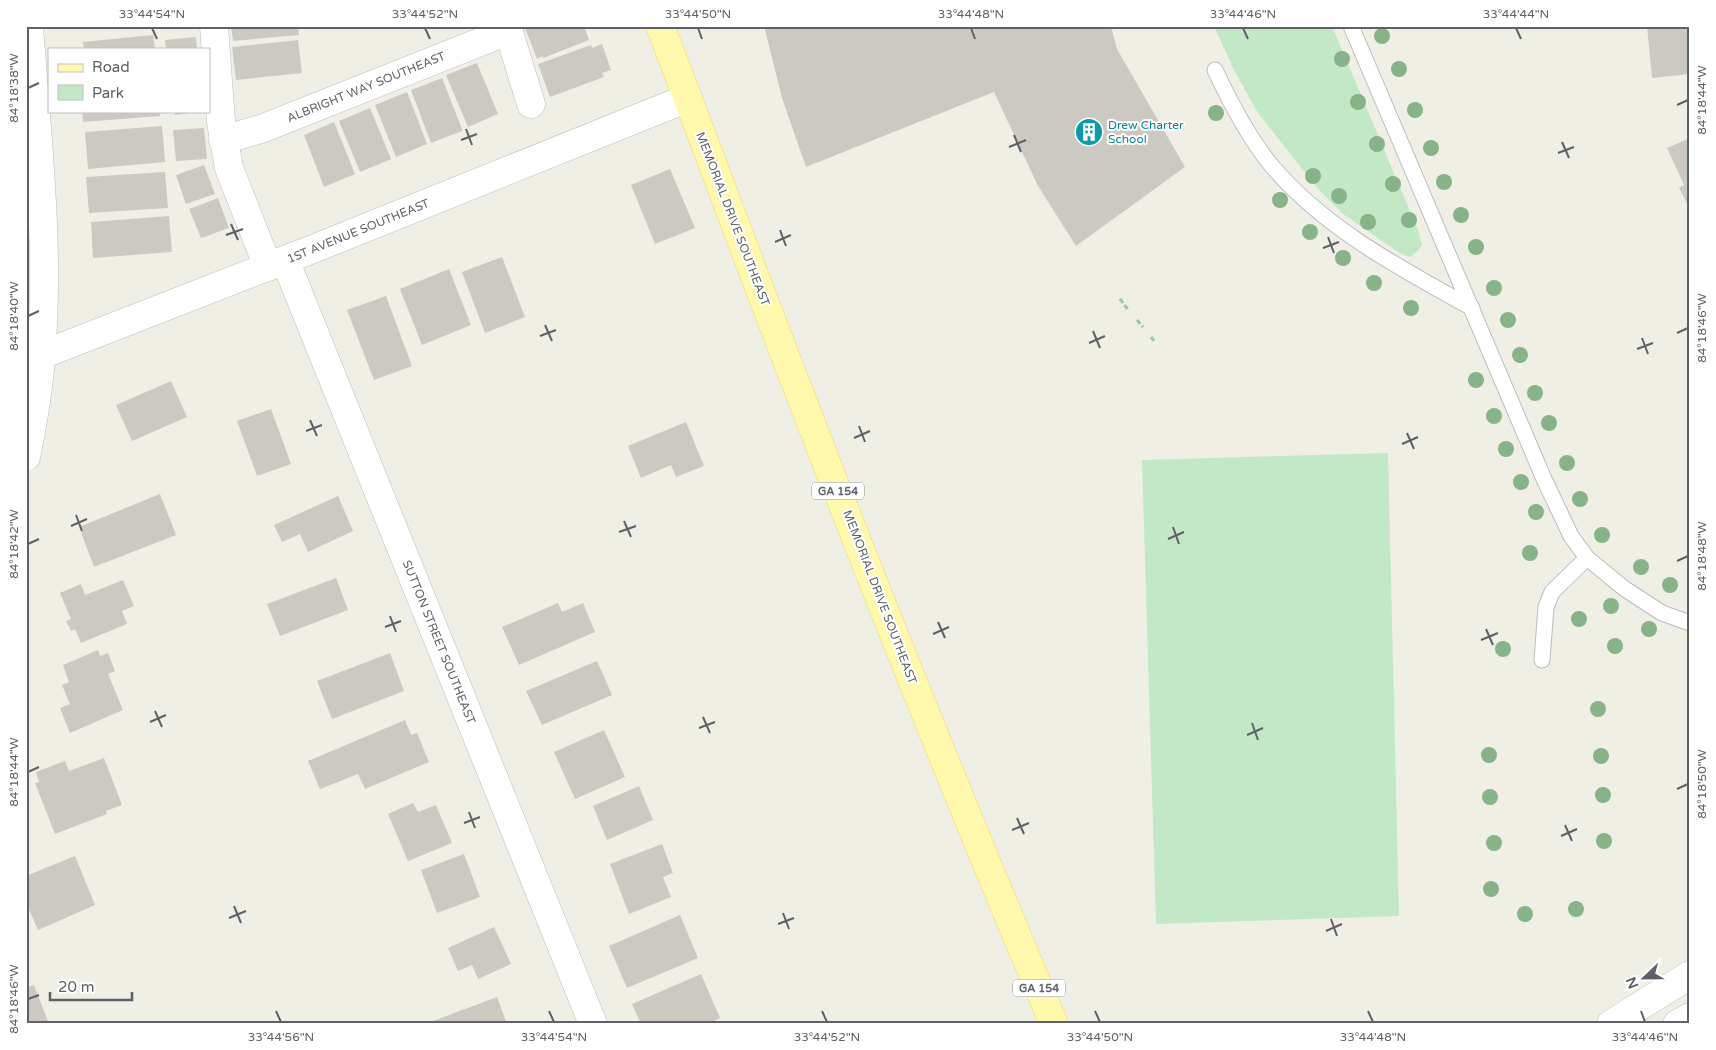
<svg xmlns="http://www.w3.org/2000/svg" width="1716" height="1050" viewBox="0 0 1716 1050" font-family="'Varela Round',sans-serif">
  <rect width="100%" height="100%" fill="#f0efe6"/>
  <g fill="#c3e8c6">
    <path d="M1214,26H1332L1418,230L1422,245L1418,251L1410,257L1401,254L1343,214L1318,189L1258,113L1234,70Z"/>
    <path d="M1388,453L1399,916L1156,924L1142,460Z"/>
  </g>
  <g fill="#ccc9c3">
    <path d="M231,26H298L299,35L233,41Z"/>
    <path d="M530,26H584L589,40L543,58V56L537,59L525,28Z"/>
    <path d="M764,26H1111L1117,49L1185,167L1076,246L1038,186L994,92L806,167L782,98Z"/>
    <path d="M1647,26H1690V74L1652,78Z"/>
    <path d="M153,35L155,49H84L83,42Z"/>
    <path d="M196,37L197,49H166L165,40Z"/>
    <path d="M298,40L302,73L236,80L232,47Z"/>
    <path d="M602,44L611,70L602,73L604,77L550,97L538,64L591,45L592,48Z"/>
    <path d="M477,63L498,114L468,127L446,75Z"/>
    <path d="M442,78L462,129V131L431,143L411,90Z"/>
    <path d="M407,92L427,144L396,157L375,105Z"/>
    <path d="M370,108L391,159L360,172L339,121Z"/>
    <path d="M82,111H160V116L83,122Z"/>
    <path d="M174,111H199V112L175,115Z"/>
    <path d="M334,122L355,174L324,187L304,135Z"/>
    <path d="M162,126L165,162L88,169L85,132Z"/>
    <path d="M204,128L207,159L176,161L173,130Z"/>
    <path d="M1690,138V209L1679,188L1684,185L1667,148Z"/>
    <path d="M204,165L215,194L186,204L176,175Z"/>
    <path d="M670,169L695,228L655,244L631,185Z"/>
    <path d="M165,172L168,208L89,213L86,177Z"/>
    <path d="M218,198L229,228L201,238L189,209Z"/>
    <path d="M169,216L172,252L93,258L91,222Z"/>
    <path d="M502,257L525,317L485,333L462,272Z"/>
    <path d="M449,269L471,325L422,345L400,289Z"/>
    <path d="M386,296L412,366L374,380L347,310Z"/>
    <path d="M171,381L187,417L132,441L116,405Z"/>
    <path d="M271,409L291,464L257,476L237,421Z"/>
    <path d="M686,422L704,466L676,477L671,465L641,478L628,446Z"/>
    <path d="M160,494L176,535L94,567L79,527Z"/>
    <path d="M338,496L353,531L308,552L300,534L282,542L274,525Z"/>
    <path d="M336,578L348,610L280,636L267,604Z"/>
    <path d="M123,580L134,606L122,611L127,624L81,643L75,629L71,631L66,621L71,619L60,593L81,584L85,595Z"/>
    <path d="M558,603L562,612L583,603L595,632L519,665L502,627Z"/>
    <path d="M98,650L100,656L108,653L115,671L108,674L123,710L70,733L60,708L70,704L62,685L69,682L63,665Z"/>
    <path d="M390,653L404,691L332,719L317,681Z"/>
    <path d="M597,661L612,695L542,725L526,691Z"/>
    <path d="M405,720L411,735L417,733L429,762L365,789L358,774L320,789L308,761Z"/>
    <path d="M604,730L625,777L575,799L554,752Z"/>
    <path d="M104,758L122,805L106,811L107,814L55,834L35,783L39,782L36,772L65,761L69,771Z"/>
    <path d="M639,786L653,820L607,840L593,806Z"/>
    <path d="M413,803L418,812L436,805L452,843L408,861L388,814Z"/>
    <path d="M662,844L673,873L663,877L671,897L629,914L610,864Z"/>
    <path d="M464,854L480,897L437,913L421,870Z"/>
    <path d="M75,856L95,905L38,930L26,903V876Z"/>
    <path d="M680,915L698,958L627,988L609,946Z"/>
    <path d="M494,927L511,964L478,979L472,965L458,971L448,948Z"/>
    <path d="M701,974L720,1018L708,1024H641L632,1004Z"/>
    <path d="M34,985L49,1024H26V988Z"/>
    <path d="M497,997L507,1024H425Z"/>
  </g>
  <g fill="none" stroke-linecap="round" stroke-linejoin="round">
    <defs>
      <g id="lane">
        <path d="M1351,26L1544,479L1571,536L1587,558L1625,589L1662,613L1690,623"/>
        <path d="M1215,70C1229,100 1250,139 1271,165C1325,229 1400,268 1472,308"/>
        <path d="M1542,660L1546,607L1552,592L1587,558"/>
      </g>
      <g id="street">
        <path d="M214,26L221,122L229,168L268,267"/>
        <path d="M507,26L531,104"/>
        <path d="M223,140L261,129L508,31"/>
        <path d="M285,260L593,1024"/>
        <path d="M26,361L313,249L688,98"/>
        <path d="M26,457C33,423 39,390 41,356C50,246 37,135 29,26"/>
        <path d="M1611,1024L1690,975"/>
        <path d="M1677,1024L1690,1017"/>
      </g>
      <path id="primary" d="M660,26C696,118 730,211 765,303C857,545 953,786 1054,1024"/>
    </defs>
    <use href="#lane" stroke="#bbbdc2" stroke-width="17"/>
    <use href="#street" stroke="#bbbdc2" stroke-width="29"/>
    <use href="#primary" stroke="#f6d85a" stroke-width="29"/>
    <g stroke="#9ac7ab" stroke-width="3" stroke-dasharray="5 2.5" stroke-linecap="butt">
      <path d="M1120,299L1129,311"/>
      <path d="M1137,320L1143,327"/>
      <path d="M1151,337L1155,342"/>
    </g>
    <use href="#lane" stroke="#fff" stroke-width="15"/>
    <use href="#street" stroke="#fff" stroke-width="28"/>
    <use href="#primary" stroke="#fff9ad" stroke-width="28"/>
  </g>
  <g fill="#87b388">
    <circle cx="1382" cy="36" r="8"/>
    <circle cx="1342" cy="59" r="8"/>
    <circle cx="1399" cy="69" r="8"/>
    <circle cx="1358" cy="102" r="8"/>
    <circle cx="1415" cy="110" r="8"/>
    <circle cx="1216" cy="113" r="8"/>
    <circle cx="1377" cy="144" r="8"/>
    <circle cx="1431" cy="148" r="8"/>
    <circle cx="1313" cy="176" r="8"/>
    <circle cx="1444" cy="182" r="8"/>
    <circle cx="1393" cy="184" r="8"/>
    <circle cx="1339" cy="196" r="8"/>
    <circle cx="1280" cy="200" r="8"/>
    <circle cx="1461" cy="215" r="8"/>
    <circle cx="1409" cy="220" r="8"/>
    <circle cx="1368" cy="222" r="8"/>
    <circle cx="1310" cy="232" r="8"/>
    <circle cx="1476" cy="247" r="8"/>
    <circle cx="1343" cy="258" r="8"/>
    <circle cx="1374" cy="283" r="8"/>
    <circle cx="1494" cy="288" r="8"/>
    <circle cx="1411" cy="308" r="8"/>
    <circle cx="1508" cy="320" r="8"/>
    <circle cx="1520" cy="355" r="8"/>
    <circle cx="1476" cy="380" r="8"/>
    <circle cx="1535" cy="393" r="8"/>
    <circle cx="1494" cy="416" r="8"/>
    <circle cx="1549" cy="423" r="8"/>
    <circle cx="1506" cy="449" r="8"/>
    <circle cx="1567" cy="463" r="8"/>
    <circle cx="1521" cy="482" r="8"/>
    <circle cx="1580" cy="499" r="8"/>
    <circle cx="1536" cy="512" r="8"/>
    <circle cx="1602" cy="535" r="8"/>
    <circle cx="1530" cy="553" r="8"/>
    <circle cx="1641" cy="567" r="8"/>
    <circle cx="1670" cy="585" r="8"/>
    <circle cx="1611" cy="606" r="8"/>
    <circle cx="1579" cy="619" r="8"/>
    <circle cx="1649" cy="629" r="8"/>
    <circle cx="1615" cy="646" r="8"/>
    <circle cx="1503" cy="649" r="8"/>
    <circle cx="1598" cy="709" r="8"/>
    <circle cx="1489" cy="755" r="8"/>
    <circle cx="1601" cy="756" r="8"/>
    <circle cx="1603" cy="795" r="8"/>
    <circle cx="1490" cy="797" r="8"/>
    <circle cx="1604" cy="841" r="8"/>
    <circle cx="1494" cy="843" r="8"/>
    <circle cx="1491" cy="889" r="8"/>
    <circle cx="1576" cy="909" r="8"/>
    <circle cx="1525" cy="914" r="8"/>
  </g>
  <path fill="none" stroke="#5e6167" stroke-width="2" d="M152,28L157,39M425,28L430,39M698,28L702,39M971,28L975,39M1243,28L1248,39M1516,28L1521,39M28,88L39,83M1677,105L1688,100M466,129L472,145M1014,135L1021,152M461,140L477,134M1562,142L1569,158M1009,147L1026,140M1558,153L1574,147M231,224L238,240M780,230L786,246M226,235L243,229M1328,237L1334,253M775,242L791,235M1323,248L1339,242M28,316L39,311M545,325L552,341M1093,331L1100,348M1677,333L1688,328M540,336L556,330M1642,338L1648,354M1089,343L1105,336M1637,349L1653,343M310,420L317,436M859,426L865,442M306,431L322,425M1407,433L1414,449M854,438L870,431M1402,444L1418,437M76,515L82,531M624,521L631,537M71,526L87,519M1173,527L1179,544M619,532L636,526M1168,539L1184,532M28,544L39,539M1677,561L1688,556M390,616L396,632M938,622L945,638M385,627L401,621M1486,629L1493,645M933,634L949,627M1481,640L1498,633M155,711L162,727M703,717L710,733M150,722L166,715M1252,723L1258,740M699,728L715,722M1247,735L1263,728M28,772L39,767M1677,789L1688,784M469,812L475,828M1017,818L1024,834M464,823L480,817M1565,825L1572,841M1012,830L1029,823M1561,836L1577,829M234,906L241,923M783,913L789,929M229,918L246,911M1331,919L1337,936M778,924L794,918M1326,931L1342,924M28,999L39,995M276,1011L281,1022M549,1011L554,1022M822,1011L827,1022M1095,1011L1100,1022M1368,1011L1373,1022M1641,1011L1645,1022"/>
  <defs>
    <symbol id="building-disc" viewBox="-11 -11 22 22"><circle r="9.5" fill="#0f9aa8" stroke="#fff"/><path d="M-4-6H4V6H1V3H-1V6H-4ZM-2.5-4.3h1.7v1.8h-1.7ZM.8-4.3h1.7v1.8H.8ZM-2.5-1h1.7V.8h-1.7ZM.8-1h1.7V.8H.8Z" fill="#fff"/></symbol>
  </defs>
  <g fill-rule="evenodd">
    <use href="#building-disc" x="1073" y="116" width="32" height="32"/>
  </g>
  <g text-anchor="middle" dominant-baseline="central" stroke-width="4" stroke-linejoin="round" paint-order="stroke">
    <g fill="#fff" stroke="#8e9095" stroke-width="1">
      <rect x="812" y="482.5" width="52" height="17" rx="4"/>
      <rect x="1013" y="979.5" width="52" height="17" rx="4"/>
    </g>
    <g font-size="11" font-weight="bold" fill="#5e6167">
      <text x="838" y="491">GA 154</text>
      <text x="1039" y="988">GA 154</text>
    </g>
    <g font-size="12" fill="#5e6167" stroke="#fff">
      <text transform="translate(366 87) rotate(-22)">ALBRIGHT WAY SOUTHEAST</text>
      <text transform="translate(733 219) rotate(69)">MEMORIAL DRIVE SOUTHEAST</text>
      <text transform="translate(358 231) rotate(-22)">1ST AVENUE SOUTHEAST</text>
      <text transform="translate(880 597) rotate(69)">MEMORIAL DRIVE SOUTHEAST</text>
      <text transform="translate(439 642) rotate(68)">SUTTON STREET SOUTHEAST</text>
    </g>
    <g font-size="12" fill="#0d838f" stroke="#fff" text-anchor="start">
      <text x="1108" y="125">Drew Charter<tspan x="1108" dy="14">School</tspan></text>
    </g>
  </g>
  <rect width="1716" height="1050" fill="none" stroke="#ffffff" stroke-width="55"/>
  <rect x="48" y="48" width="162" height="65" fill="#ffffff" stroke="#bfc0c2"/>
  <rect x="58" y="64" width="25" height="8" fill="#fff9ad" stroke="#bfc0c2"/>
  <text x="92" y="72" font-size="15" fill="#5e6167">Road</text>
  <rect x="58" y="85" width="25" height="15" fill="#c3e8c6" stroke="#bfc0c2"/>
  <text x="92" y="98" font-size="15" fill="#5e6167">Park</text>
  <g transform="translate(1644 978) rotate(248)" stroke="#ffffff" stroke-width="4" paint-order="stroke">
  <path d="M0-4L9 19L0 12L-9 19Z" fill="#5e6167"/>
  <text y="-8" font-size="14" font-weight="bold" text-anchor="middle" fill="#5e6167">N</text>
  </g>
  <path d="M50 992v8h82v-8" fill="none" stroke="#5e6167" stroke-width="2.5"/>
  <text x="58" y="992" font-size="15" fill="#5e6167" stroke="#ffffff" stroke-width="4" paint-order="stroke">20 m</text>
  <rect x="28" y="28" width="1660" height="994" fill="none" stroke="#5e6167" stroke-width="2"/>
  <g font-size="12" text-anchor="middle" fill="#5e6167">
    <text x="152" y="18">33°44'54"N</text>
    <text x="425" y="18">33°44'52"N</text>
    <text x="698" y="18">33°44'50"N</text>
    <text x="971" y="18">33°44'48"N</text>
    <text x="1243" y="18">33°44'46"N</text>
    <text x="1516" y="18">33°44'44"N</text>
    <text transform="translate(14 88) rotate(-90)" y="4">84°18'38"W</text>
    <text transform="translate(1702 100) rotate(-90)" y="4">84°18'44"W</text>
    <text transform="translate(14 316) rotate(-90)" y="4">84°18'40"W</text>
    <text transform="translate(1702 328) rotate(-90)" y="4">84°18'46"W</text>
    <text transform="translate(14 544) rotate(-90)" y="4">84°18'42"W</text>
    <text transform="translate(1702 556) rotate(-90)" y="4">84°18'48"W</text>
    <text transform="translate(14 772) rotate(-90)" y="4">84°18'44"W</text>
    <text transform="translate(1702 784) rotate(-90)" y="4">84°18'50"W</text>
    <text transform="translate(14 999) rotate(-90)" y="4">84°18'46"W</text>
    <text x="281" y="1041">33°44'56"N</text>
    <text x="554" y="1041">33°44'54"N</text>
    <text x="827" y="1041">33°44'52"N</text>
    <text x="1100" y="1041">33°44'50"N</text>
    <text x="1373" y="1041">33°44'48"N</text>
    <text x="1645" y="1041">33°44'46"N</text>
  </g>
</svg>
